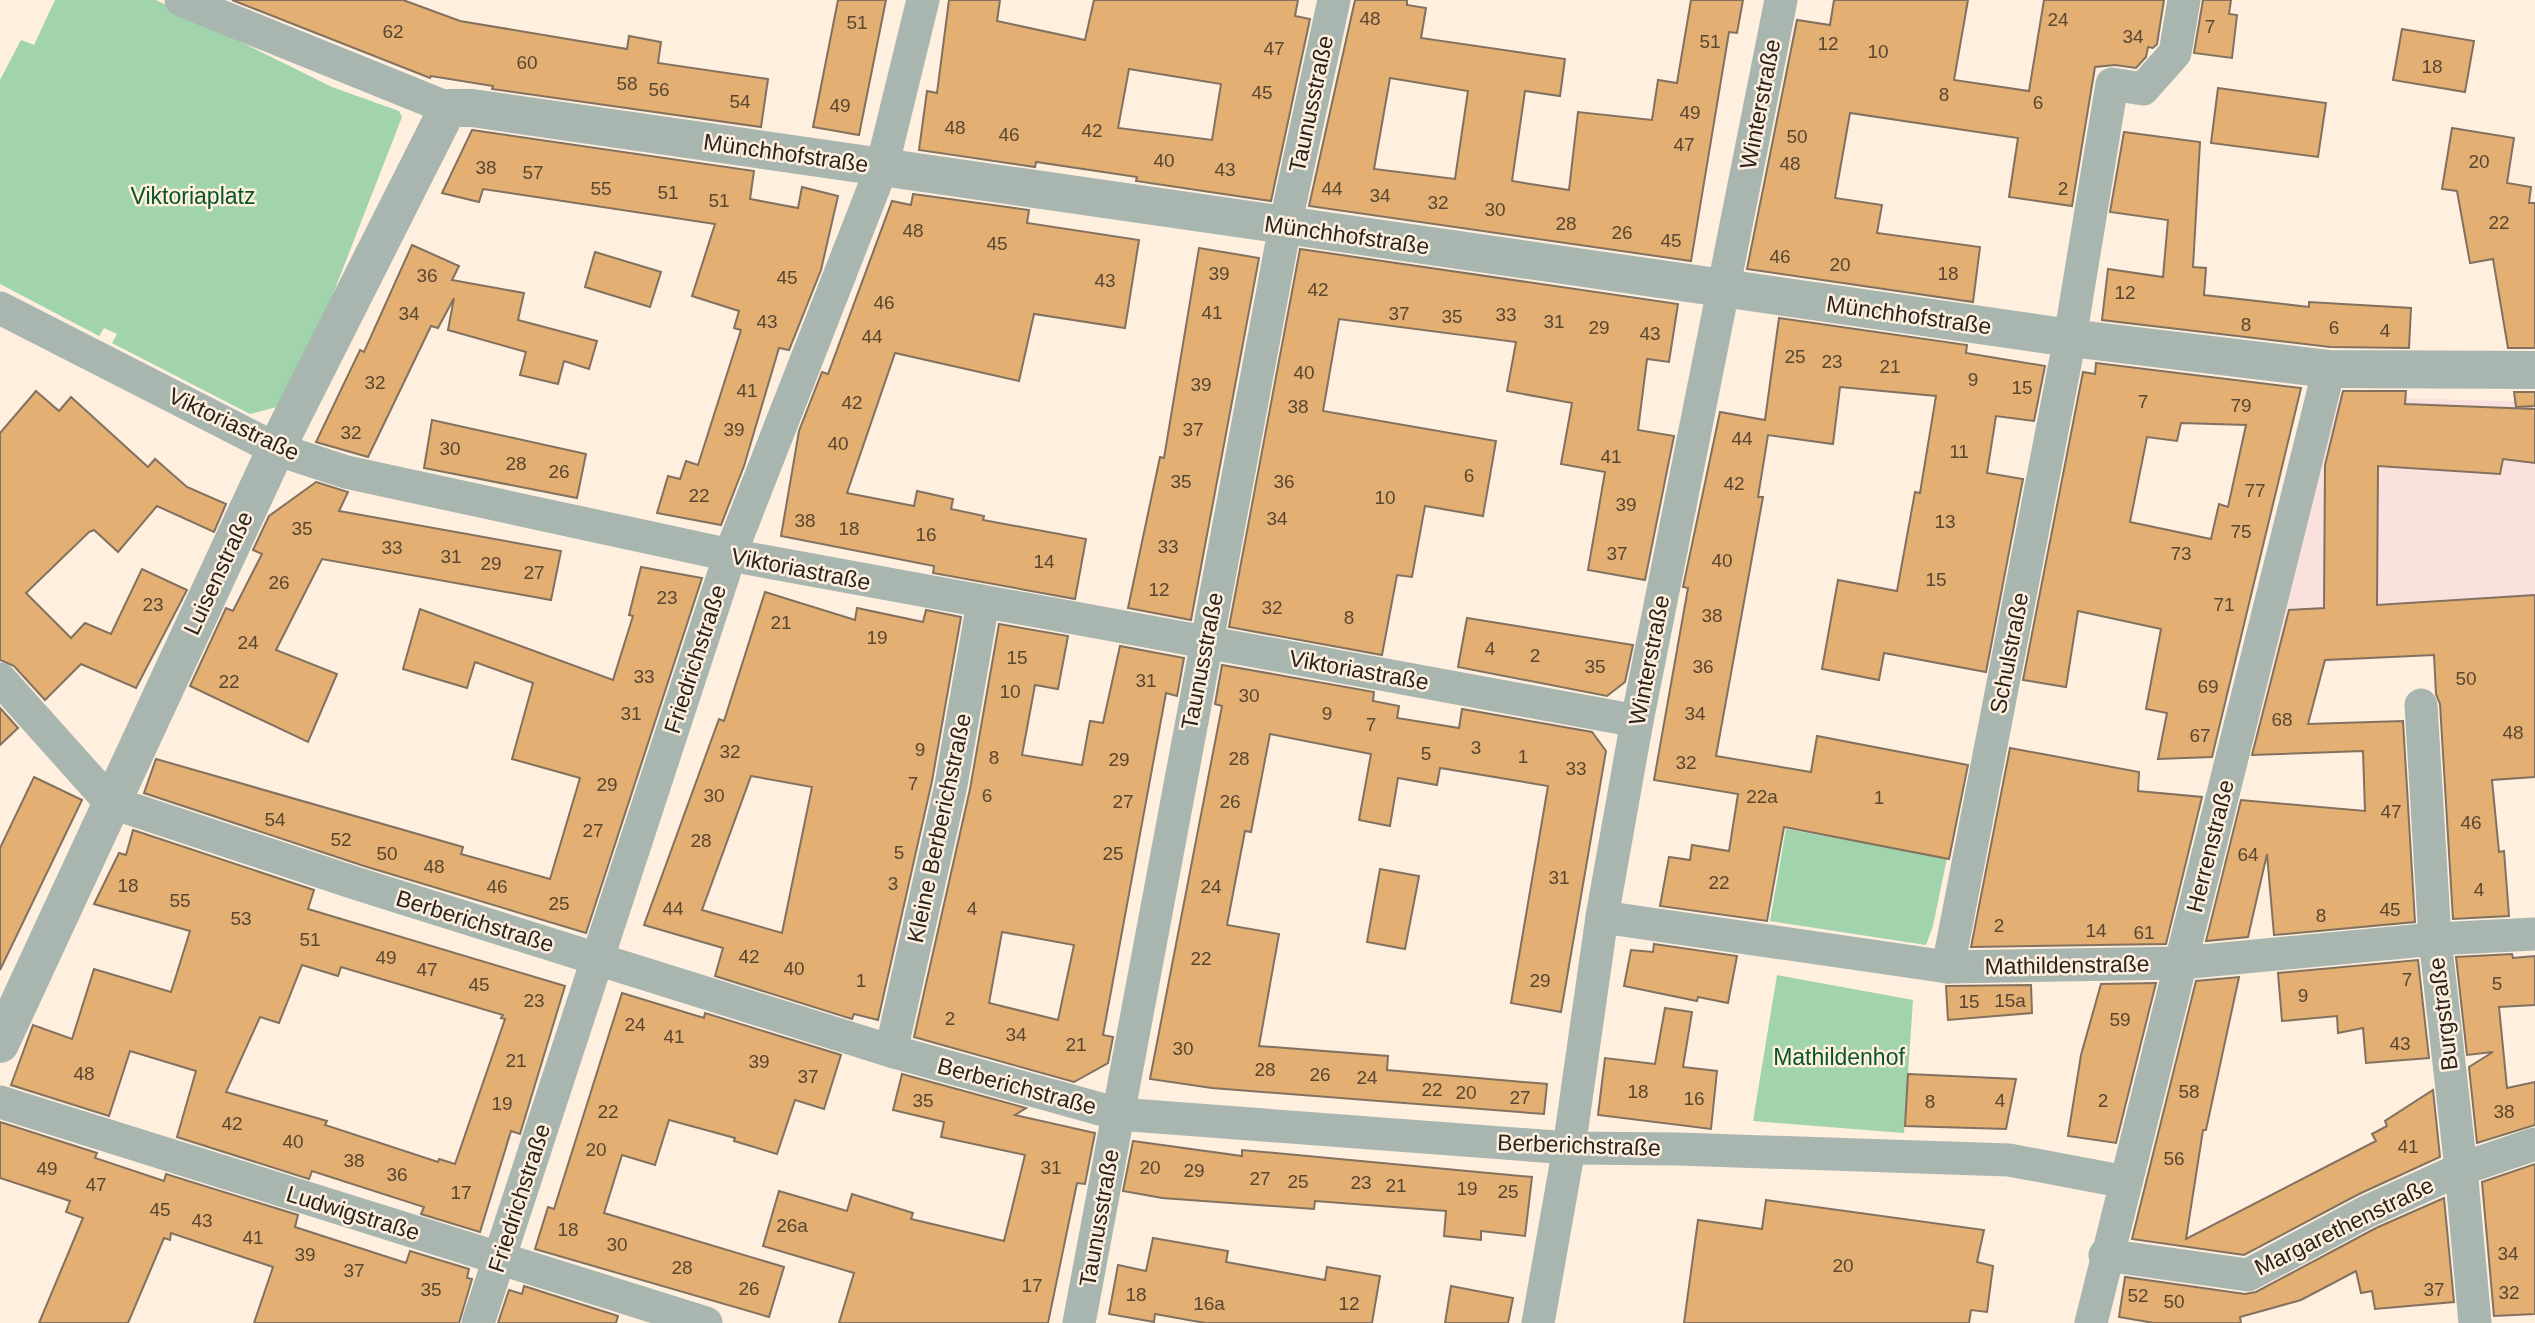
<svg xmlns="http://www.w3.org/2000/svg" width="2535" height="1323" viewBox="0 0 2535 1323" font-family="Arial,sans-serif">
  <rect width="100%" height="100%" fill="#feefde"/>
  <path fill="#fbe1de" d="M2334,396L2535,402V648L2273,666Z"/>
  <g fill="#a1d3ac">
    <path d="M55,0H156L332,87L399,111L402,117L296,389L284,405L250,414L112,343L117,334L104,328L99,336L0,284V80L21,40L34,45Z"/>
    <path d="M1786,829L1947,858L1933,926L1926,945L1770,921Z"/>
    <path d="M1777,975L1913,1000L1904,1133L1753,1121Z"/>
  </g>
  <g fill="#e3af73" stroke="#82715e" stroke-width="2" fill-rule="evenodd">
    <path d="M232,0H403L460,21L627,49L629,36L661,42L658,63L768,79L761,127L492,89L493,86L431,76L430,78Z"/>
    <path d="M838,0H886L859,135L813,127Z"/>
    <path d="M949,0H1000L997,21L1085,40L1094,0H1298L1295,16L1310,19L1271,201L1136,181L1137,177L1036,162L1035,167L919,150L927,91L937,93ZM1129,69L1221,84L1212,140L1118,128Z"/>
    <path d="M1355,0H1407V5L1426,8L1421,38L1565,59L1560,96L1525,91L1512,181L1569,190L1578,112L1652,120L1658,80L1677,83L1691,0H1743L1737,33L1729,32L1691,261L1309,206ZM1390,78L1468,91L1455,179L1374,169Z"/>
    <path d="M1834,0H1968L1954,80L2029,91L2044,0H2164L2157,44L2153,48L2148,47L2146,57L2136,68L2115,65L2095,67L2072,206L2009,197L2018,138L1850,113L1835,198L1882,205L1877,233L1980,247L1973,302L1747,269L1797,20L1830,25Z"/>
    <path d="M2203,0H2231L2229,14L2237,15L2232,58L2194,53Z"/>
    <path d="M2402,29L2474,41L2465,92L2393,80Z"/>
    <path d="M2218,88L2326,103L2318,157L2211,143Z"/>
    <path d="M2452,128L2514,138L2507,183L2531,187L2529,203H2535V348H2508L2493,259L2470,263L2457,191L2442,189Z"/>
    <path d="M472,130L754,171L750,199L798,208L802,187L838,196L821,270L789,350L779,348L744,466L721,525L657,513L668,476L680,479L686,461L698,465L741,330L734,328L739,311L692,296L715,224L483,189L479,202L442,193Z"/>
    <path d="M2124,132L2200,142L2193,267L2206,268L2204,295L2309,307V302L2411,308L2409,348L2330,347L2102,320L2108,269L2163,277L2168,220L2110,212Z"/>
    <path d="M913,194L1029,210L1027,223L1139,240L1125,328L1034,314L1019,381L895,353L847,493L914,506L917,491L953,499L951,509L984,516L983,520L1086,539L1075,599L933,573L934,566L781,536L799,431L822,372L828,374L892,201L911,205Z"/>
    <path d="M412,245L459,266L452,280L524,293L518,320L597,341L589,369L564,361L558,384L520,375L526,352L448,330L454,298L438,328L431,326L368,457L316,442L360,350L364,352Z"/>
    <path d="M1199,248L1259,258L1191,620L1128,608L1160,457L1164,458Z"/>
    <path d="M1300,249L1678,304L1669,362L1647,359L1638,430L1674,436L1645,580L1588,570L1605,472L1561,464L1572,403L1507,391L1516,342L1339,319L1323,411L1496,441L1483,516L1425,506L1412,577L1397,575L1382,655L1229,627Z"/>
    <path d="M595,252L661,272L650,307L585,287Z"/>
    <path d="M1779,318L1967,345L1966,353L2045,366L2034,421L1996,416L1987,473L2023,479L1986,672L1884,653L1879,680L1822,669L1838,580L1897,591L1915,492L1920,493L1936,396L1840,387L1833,444L1768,435L1758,497H1763L1716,756L1811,772L1817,736L1968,765L1949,859L1784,827L1767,921L1660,906L1669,857L1690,860L1692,845L1729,851L1738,794L1654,780L1688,588L1683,587L1720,412L1765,420Z"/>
    <path d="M2096,363L2301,388L2212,757L2158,759L2167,713L2146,709L2161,629L2078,611L2066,687L2023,680L2083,372L2095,374ZM2181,423L2246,425L2228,507L2219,504L2211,539L2130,522L2147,437L2177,441Z"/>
    <path d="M36,391L59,411L71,397L148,467L155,459L187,487L226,504L214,532L157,506L118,552L94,530L89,532L26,593L71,638L85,623L111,634L142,569L187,590L136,688L81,664L45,700L14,666L0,660V433Z"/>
    <path d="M2343,391H2406L2405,404L2535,409V463L2503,459L2500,474L2378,466L2377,605L2535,595V777L2492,780L2499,852L2504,851L2509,916L2453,919L2440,704L2436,694L2434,655L2325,660L2308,724L2403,721L2415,922L2274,935L2267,854L2248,937L2206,941L2241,800L2365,811L2363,751L2252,755L2289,610L2324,608L2325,465Z"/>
    <path d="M2514,392H2535V406L2516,407Z"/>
    <path d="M432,420L586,454L577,498L424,468Z"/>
    <path d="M316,482L348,492L339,511L561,551L551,600L322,559L276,650L337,674L308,742L190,686L226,608L233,611L262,554L253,550L269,516Z"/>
    <path d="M641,567L702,578L586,933L364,866L144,793L156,759L463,847L461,854L550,879L580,778L512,759L533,683L475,662L467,688L403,669L420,609L613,680L633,616L629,615Z"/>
    <path d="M765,592L855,620L857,608L923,622L926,610L961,617L932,781L878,1020L854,1014L852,1019L715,976L723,948L644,925L719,719L724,721ZM751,776L812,787L782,933L702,910Z"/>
    <path d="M1467,618L1633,645L1625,682L1607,696L1458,667Z"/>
    <path d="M999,624L1068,636L1058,689L1035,685L1022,755L1082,765L1090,721L1103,723L1120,646L1184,658L1177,696L1166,693L1103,1035L1113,1037L1108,1063L1074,1082L914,1037L970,789ZM1002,932L1074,945L1058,1020L989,1003Z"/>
    <path d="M1222,665L1374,692L1373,701L1399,706L1397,718L1459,728L1462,709L1592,732L1606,751L1561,1012L1511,1003L1548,786L1440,768L1437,785L1398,778L1390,826L1359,820L1371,754L1270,734L1251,832L1245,831L1227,925L1279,934L1259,1046L1388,1056L1387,1070L1547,1084L1544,1114L1212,1088L1150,1079L1222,706L1215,704Z"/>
    <path d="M0,708L18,728L0,745Z"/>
    <path d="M2010,748L2139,772L2138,791L2202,797L2166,944L1971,947Z"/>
    <path d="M34,777L82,800L0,970V848Z"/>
    <path d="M133,830L314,890L308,909L565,986L520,1134L511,1131L480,1232L421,1214L424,1207L312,1171L309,1179L177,1137L196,1071L130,1051L109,1116L11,1085L33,1025L72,1039L94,969L171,992L190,931L94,904L119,853L126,855ZM302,965L338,976L341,967L503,1015L501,1018L505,1019L455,1164L439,1159L438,1162L325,1125L327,1121L226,1092L260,1017L279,1023Z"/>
    <path d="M1380,869L1419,876L1405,949L1367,942Z"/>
    <path d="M1654,944L1737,956L1728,1003L1698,997L1697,1001L1624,986L1631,950L1653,952Z"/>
    <path d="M2512,954L2513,958L2535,956V1005L2499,1007L2507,1088L2535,1082V1125L2477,1143L2469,1067L2493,1052L2467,1055L2456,957Z"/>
    <path d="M2418,960L2429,1058L2366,1063L2363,1028L2338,1033L2337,1016L2282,1021L2278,973Z"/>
    <path d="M2239,977L2206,1130H2203L2186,1239L2376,1141L2372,1134L2387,1126L2385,1121L2433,1090L2440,1157L2359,1194L2244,1255L2132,1239L2196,981Z"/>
    <path d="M2156,983L2116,1143L2068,1136L2081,1055L2101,984Z"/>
    <path d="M2031,985L2032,1013L1948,1020L1946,986Z"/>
    <path d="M622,993L704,1018L705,1013L841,1055L824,1109L795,1100L777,1154L734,1141L735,1138L669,1120L655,1165L622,1155L604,1213L784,1267L769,1317L535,1249L548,1207L554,1209Z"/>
    <path d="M1665,1008L1692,1012L1683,1067L1717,1071L1711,1129L1598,1115L1605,1058L1655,1064Z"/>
    <path d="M902,1074L1026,1108L1015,1115L1095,1133L1085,1184L1077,1183L1048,1323H839L854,1273L763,1246L779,1191L847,1211L852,1194L913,1213L911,1219L1004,1241L1025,1155L941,1137L944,1122L893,1110Z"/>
    <path d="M1908,1074L2016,1079L2006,1129L1905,1126Z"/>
    <path d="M0,1122L97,1153L95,1158L164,1181L166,1174L298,1215L295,1227L406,1263L410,1251L469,1269L467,1278L472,1279L459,1323H254L273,1267L171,1233L170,1240L164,1238L128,1323H39L83,1218L66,1212L70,1201L0,1178Z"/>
    <path d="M1133,1141L1242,1156V1150L1532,1177L1525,1236L1481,1231V1240L1444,1236L1446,1211L1315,1201L1314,1209L1162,1198L1123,1191Z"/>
    <path d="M2535,1164V1314L2494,1316L2482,1182Z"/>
    <path d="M2444,1198L2454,1302L2375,1309L2372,1291L2361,1293L2356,1271L2301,1300L2240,1317L2241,1323H2154L2119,1317L2125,1277L2245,1294L2256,1292L2376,1228Z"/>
    <path d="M1766,1200L1984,1230L1977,1262L1993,1266L1987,1312L1971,1310L1969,1323H1684L1698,1220L1762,1229Z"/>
    <path d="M1153,1238L1228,1251L1226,1262L1325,1280L1327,1267L1380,1276L1372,1323H1205L1155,1314L1154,1322L1109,1314L1118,1265L1146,1271Z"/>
    <path d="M524,1286L618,1316L616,1323H498L509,1290L522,1294Z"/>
    <path d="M1451,1286L1513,1298L1508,1323H1445Z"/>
  </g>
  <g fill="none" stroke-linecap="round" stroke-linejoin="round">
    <g stroke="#a9b5af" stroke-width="33">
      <path d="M181,0L448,108"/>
      <path d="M0,308L276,449L346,472L730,555L1637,721"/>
      <path d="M0,679L110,802L358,884L891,1051L1118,1114L1569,1148L1678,1149L2009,1160L2126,1182"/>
      <path d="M2421,705L2435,939L2461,1169L2475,1323"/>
      <path d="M1602,917L1948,967L2181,963L2435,939L2535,934"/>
      <path d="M1948,967L2070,338L2112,84L2143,89L2175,53L2184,0"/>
      <path d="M891,1051L951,785L983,603"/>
      <path d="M0,1102L706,1323"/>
      <path d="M2105,1255L2248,1275L2368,1211L2461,1169L2535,1144"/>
      <path d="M478,1323L730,555L882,167L923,0"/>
      <path d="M1079,1323L1285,226L1334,0"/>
      <path d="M1538,1323L1569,1148L1602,917L1637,721L1781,0"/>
      <path d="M2091,1323L2329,369"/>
    </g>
    <path stroke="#a9b5af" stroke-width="38" d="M0,1044L276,449L448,108H472L2070,338L2329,369L2535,370"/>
  </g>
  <g text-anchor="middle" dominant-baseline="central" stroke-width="5" stroke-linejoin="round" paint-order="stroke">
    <g font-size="19" fill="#594732">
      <text x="1370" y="18">48</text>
      <text x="2058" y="19">24</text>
      <text x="857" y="22">51</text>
      <text x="2210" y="26">7</text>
      <text x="393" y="31">62</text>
      <text x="2133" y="36">34</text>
      <text x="1710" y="41">51</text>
      <text x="1828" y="43">12</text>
      <text x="1274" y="48">47</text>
      <text x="1878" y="51">10</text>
      <text x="527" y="62">60</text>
      <text x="2432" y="66">18</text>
      <text x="627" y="83">58</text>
      <text x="659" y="89">56</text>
      <text x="1262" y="92">45</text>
      <text x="1944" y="94">8</text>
      <text x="740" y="101">54</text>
      <text x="2038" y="102">6</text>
      <text x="840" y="105">49</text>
      <text x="1690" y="112">49</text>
      <text x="955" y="127">48</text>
      <text x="1092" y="130">42</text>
      <text x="1009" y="134">46</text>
      <text x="1797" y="136">50</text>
      <text x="1684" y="144">47</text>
      <text x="1164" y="160">40</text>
      <text x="2479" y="161">20</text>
      <text x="1790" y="163">48</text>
      <text x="486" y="167">38</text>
      <text x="1225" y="169">43</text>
      <text x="533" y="172">57</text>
      <text x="601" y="188">55</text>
      <text x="1332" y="188">44</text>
      <text x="2063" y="188">2</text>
      <text x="668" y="192">51</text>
      <text x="1380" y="195">34</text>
      <text x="719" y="200">51</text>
      <text x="1438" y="202">32</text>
      <text x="1495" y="209">30</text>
      <text x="2499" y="222">22</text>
      <text x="1566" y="223">28</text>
      <text x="913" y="230">48</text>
      <text x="1622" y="232">26</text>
      <text x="1671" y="240">45</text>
      <text x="997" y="243">45</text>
      <text x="1780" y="256">46</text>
      <text x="1840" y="264">20</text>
      <text x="1219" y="273">39</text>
      <text x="1948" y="273">18</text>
      <text x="427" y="275">36</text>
      <text x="787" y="277">45</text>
      <text x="1105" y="280">43</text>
      <text x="1318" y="289">42</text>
      <text x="2125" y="292">12</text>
      <text x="884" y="302">46</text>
      <text x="1212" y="312">41</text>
      <text x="409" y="313">34</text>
      <text x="1399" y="313">37</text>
      <text x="1506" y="314">33</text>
      <text x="1452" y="316">35</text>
      <text x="767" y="321">43</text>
      <text x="1554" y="321">31</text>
      <text x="2246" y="324">8</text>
      <text x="1599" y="327">29</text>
      <text x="2334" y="327">6</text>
      <text x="2385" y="330">4</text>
      <text x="1650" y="333">43</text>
      <text x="872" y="336">44</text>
      <text x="1795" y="356">25</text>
      <text x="1832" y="361">23</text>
      <text x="1890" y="366">21</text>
      <text x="1304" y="372">40</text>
      <text x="1973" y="379">9</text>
      <text x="375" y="382">32</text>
      <text x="1201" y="384">39</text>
      <text x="2022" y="387">15</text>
      <text x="747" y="390">41</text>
      <text x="2143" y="401">7</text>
      <text x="852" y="402">42</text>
      <text x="2241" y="405">79</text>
      <text x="1298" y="406">38</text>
      <text x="734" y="429">39</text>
      <text x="1193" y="429">37</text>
      <text x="351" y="432">32</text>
      <text x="1742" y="438">44</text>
      <text x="838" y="443">40</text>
      <text x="450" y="448">30</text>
      <text x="1959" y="451">11</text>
      <text x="1611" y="456">41</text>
      <text x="516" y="463">28</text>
      <text x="559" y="471">26</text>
      <text x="1469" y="475">6</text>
      <text x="1181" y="481">35</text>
      <text x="1284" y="481">36</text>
      <text x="1734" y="483">42</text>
      <text x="2255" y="490">77</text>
      <text x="699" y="495">22</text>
      <text x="1385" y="497">10</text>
      <text x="1626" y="504">39</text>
      <text x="1277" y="518">34</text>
      <text x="805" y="520">38</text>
      <text x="1945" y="521">13</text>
      <text x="302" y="528">35</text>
      <text x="849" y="528">18</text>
      <text x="2241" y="531">75</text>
      <text x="926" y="534">16</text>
      <text x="1168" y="546">33</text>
      <text x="392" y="547">33</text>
      <text x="1617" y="553">37</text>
      <text x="2181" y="553">73</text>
      <text x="451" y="556">31</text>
      <text x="1722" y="560">40</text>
      <text x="1044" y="561">14</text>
      <text x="491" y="563">29</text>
      <text x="534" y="572">27</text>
      <text x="1936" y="579">15</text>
      <text x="279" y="582">26</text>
      <text x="1159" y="589">12</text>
      <text x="667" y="597">23</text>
      <text x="153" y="604">23</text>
      <text x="2224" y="604">71</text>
      <text x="1272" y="607">32</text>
      <text x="1712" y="615">38</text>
      <text x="1349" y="617">8</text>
      <text x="781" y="622">21</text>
      <text x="877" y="637">19</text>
      <text x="248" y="642">24</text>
      <text x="1490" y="648">4</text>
      <text x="1535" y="655">2</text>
      <text x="1017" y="657">15</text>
      <text x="1595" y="666">35</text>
      <text x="1703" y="666">36</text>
      <text x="644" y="676">33</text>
      <text x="2466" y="678">50</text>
      <text x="1146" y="680">31</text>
      <text x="229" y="681">22</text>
      <text x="2208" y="686">69</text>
      <text x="1010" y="691">10</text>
      <text x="1249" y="695">30</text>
      <text x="631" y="713">31</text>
      <text x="1327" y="713">9</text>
      <text x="1695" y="713">34</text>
      <text x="2282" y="719">68</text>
      <text x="1371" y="724">7</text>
      <text x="2513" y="732">48</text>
      <text x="2200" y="735">67</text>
      <text x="1476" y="747">3</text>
      <text x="920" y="749">9</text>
      <text x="730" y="751">32</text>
      <text x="1426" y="753">5</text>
      <text x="1523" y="756">1</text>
      <text x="994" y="757">8</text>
      <text x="1239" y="758">28</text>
      <text x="1119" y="759">29</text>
      <text x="1686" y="762">32</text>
      <text x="1576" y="768">33</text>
      <text x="913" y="783">7</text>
      <text x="607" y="784">29</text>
      <text x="714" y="795">30</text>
      <text x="987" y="795">6</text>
      <text x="1762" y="796">22a</text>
      <text x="1879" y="797">1</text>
      <text x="1123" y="801">27</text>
      <text x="1230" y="801">26</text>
      <text x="2391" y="811">47</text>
      <text x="275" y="819">54</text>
      <text x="2471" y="822">46</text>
      <text x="593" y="830">27</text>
      <text x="341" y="839">52</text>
      <text x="701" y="840">28</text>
      <text x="899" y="852">5</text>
      <text x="387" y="853">50</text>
      <text x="1113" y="853">25</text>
      <text x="2248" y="854">64</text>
      <text x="434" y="866">48</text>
      <text x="1559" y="877">31</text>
      <text x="1719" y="882">22</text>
      <text x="893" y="883">3</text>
      <text x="128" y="885">18</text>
      <text x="497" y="886">46</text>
      <text x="1211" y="886">24</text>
      <text x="2479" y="889">4</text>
      <text x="180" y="900">55</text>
      <text x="559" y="903">25</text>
      <text x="673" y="908">44</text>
      <text x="972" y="908">4</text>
      <text x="2390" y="909">45</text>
      <text x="2321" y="915">8</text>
      <text x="241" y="918">53</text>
      <text x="1999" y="925">2</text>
      <text x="2096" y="930">14</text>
      <text x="2144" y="932">61</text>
      <text x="310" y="939">51</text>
      <text x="749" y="956">42</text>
      <text x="386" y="957">49</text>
      <text x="1201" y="958">22</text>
      <text x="794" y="968">40</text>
      <text x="427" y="969">47</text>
      <text x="2407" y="979">7</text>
      <text x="861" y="980">1</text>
      <text x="1540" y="980">29</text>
      <text x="2497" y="983">5</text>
      <text x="479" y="984">45</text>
      <text x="2303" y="995">9</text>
      <text x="534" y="1000">23</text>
      <text x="2010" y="1000">15a</text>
      <text x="1969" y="1001">15</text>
      <text x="950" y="1018">2</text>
      <text x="2120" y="1019">59</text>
      <text x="635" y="1024">24</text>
      <text x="1016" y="1034">34</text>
      <text x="674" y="1036">41</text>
      <text x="2400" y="1043">43</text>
      <text x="1076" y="1044">21</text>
      <text x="1183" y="1048">30</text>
      <text x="516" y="1060">21</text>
      <text x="759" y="1061">39</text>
      <text x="1265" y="1069">28</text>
      <text x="84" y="1073">48</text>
      <text x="1320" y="1074">26</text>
      <text x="808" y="1076">37</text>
      <text x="1367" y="1077">24</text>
      <text x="1432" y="1089">22</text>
      <text x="1638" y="1091">18</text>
      <text x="2189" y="1091">58</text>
      <text x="1466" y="1092">20</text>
      <text x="1520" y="1097">27</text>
      <text x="1694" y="1098">16</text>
      <text x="923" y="1100">35</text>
      <text x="2000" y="1100">4</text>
      <text x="2103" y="1100">2</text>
      <text x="1930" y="1101">8</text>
      <text x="502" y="1103">19</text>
      <text x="608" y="1111">22</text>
      <text x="2504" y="1111">38</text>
      <text x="232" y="1123">42</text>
      <text x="293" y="1141">40</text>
      <text x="2408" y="1146">41</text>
      <text x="596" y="1149">20</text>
      <text x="2174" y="1158">56</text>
      <text x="354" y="1160">38</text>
      <text x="1051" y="1167">31</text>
      <text x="1150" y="1167">20</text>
      <text x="47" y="1168">49</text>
      <text x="1194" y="1170">29</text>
      <text x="397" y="1174">36</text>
      <text x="1260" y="1178">27</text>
      <text x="1298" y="1181">25</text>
      <text x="1361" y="1182">23</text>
      <text x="96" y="1184">47</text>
      <text x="1396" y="1185">21</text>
      <text x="1467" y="1188">19</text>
      <text x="1508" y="1191">25</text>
      <text x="461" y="1192">17</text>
      <text x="160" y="1209">45</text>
      <text x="202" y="1220">43</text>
      <text x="792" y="1225">26a</text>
      <text x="568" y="1229">18</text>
      <text x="253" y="1237">41</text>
      <text x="617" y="1244">30</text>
      <text x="2508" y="1253">34</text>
      <text x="305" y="1254">39</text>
      <text x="1843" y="1265">20</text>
      <text x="682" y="1267">28</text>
      <text x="354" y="1270">37</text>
      <text x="1032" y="1285">17</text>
      <text x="749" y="1288">26</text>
      <text x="431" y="1289">35</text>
      <text x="2434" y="1289">37</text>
      <text x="2509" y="1292">32</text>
      <text x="1136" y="1294">18</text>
      <text x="2138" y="1295">52</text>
      <text x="2174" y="1301">50</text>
      <text x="1209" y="1303">16a</text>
      <text x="1349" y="1303">12</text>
    </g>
    <g font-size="23" fill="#2b241c" stroke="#feefde">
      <text transform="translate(1311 104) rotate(-78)">Taunusstraße</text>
      <text transform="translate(1760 104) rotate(-79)">Winterstraße</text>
      <text transform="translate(786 153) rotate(8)">Münchhofstraße</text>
      <text transform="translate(1347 235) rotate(8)">Münchhofstraße</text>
      <text transform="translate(1909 315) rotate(8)">Münchhofstraße</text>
      <text transform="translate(234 424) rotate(25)">Viktoriastraße</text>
      <text transform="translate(801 569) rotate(11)">Viktoriastraße</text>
      <text transform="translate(218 573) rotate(-65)">Luisenstraße</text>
      <text transform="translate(2009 653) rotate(-79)">Schulstraße</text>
      <text transform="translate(695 659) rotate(-72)">Friedrichstraße</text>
      <text transform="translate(1649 660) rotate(-79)">Winterstraße</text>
      <text transform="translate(1202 661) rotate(-79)">Taunusstraße</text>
      <text transform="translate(1359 670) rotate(10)">Viktoriastraße</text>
      <text transform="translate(939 828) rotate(-78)">Kleine Berberichstraße</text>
      <text transform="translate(2210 846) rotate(-76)">Herrenstraße</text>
      <text transform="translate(475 921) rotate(17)">Berberichstraße</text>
      <text transform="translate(2067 965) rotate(-1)">Mathildenstraße</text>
      <text transform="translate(2443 1014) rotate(-97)">Burgstraße</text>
      <text transform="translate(1017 1086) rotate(15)">Berberichstraße</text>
      <text transform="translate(1579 1145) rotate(2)">Berberichstraße</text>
      <text transform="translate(519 1198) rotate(-72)">Friedrichstraße</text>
      <text transform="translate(353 1213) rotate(17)">Ludwigstraße</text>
      <text transform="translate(1099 1218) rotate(-80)">Taunusstraße</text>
      <text transform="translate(2344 1226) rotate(-26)">Margarethenstraße</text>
    </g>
    <g font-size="23" fill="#085528" stroke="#feefde">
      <text x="193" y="196">Viktoriaplatz</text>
      <text x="1839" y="1057">Mathildenhof</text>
    </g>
  </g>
</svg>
